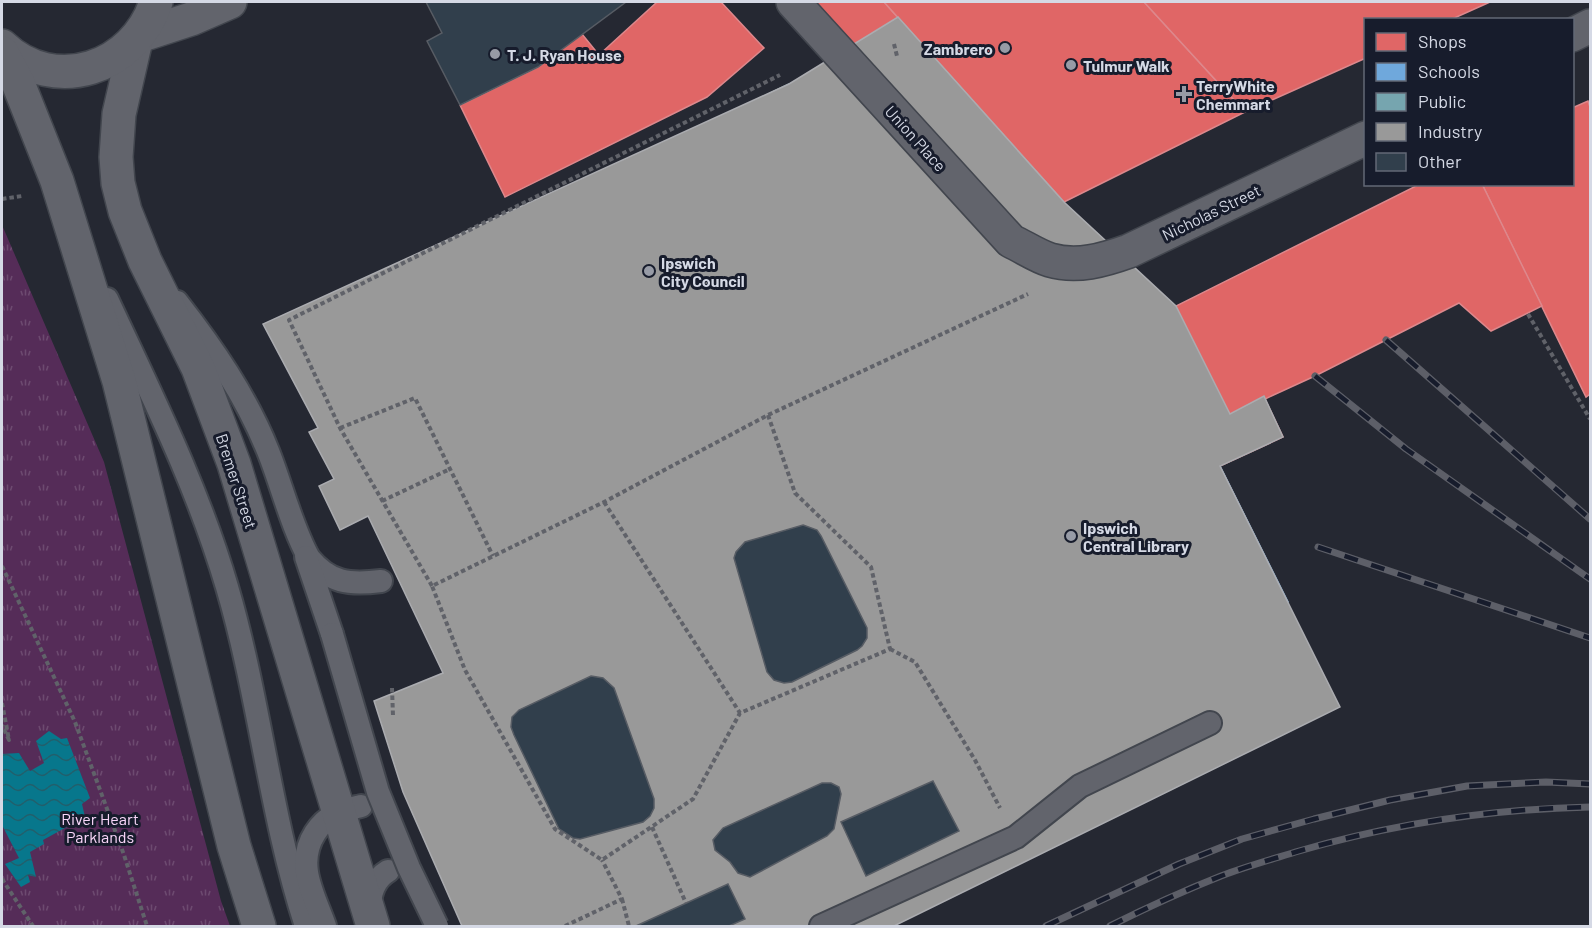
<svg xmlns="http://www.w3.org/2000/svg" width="1592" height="928" viewBox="0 0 1592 928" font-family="Barlow,sans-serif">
  <defs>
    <pattern id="park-tufts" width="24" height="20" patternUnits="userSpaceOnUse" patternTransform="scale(1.5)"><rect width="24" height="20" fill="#552c58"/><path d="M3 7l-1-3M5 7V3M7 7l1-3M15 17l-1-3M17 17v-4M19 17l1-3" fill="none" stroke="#6d4a70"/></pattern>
    <pattern id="water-waves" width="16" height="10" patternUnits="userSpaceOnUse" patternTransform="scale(1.5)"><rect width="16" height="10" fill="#07778c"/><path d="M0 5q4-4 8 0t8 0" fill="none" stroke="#215f6c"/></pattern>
  </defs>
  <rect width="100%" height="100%" fill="#252832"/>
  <path fill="url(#park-tufts)" d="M2,225L104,462L221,901L230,926H2Z"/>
  <path fill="url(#water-waves)" d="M49,731L61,739L67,738L90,798L82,804L85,817L43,840L44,844L30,852L36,877L28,875L30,882L21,887L5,864L19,858L2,825V754L19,753L30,771L44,763L36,741Z"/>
  <g fill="#e06666" stroke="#dd888c" stroke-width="1.5">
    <path d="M657,2H721L764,48L707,97L505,197L460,105L538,67L582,34L599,55Z"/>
    <path d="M798,2H884L1042,179L1002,186L897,74L867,78Z"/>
    <path d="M884,2H1144L1245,112L1064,202Z"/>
    <path d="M1144,2H1490L1450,20H1366V58L1245,112Z"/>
    <path d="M1588,101L1590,107V394L1586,397L1482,184H1572V108Z"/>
    <path d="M1420,184H1482L1542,306L1491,331L1459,303L1315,376L1265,399L1283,437L1220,466L1144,322Z"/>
  </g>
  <path fill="#6fa8dc" stroke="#8eb7df" stroke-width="1.5" d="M1140,314L1220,466L1288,602L982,757L909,614L907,604L912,587V577L893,540L890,537L870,530L866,527L804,455L806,450L968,377L989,383Z"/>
  <path fill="#76a5af" stroke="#92b5bf" stroke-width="1.5" d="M789,84L918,226L896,247L911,262L485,475L386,280Z"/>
  <path fill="#999" stroke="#abacb0" stroke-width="1.5" d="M898,17L1064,202L1176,306L1230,414L1264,396L1283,437L1220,466L1340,707L894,926H462L403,792L374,701L443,673L368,516L340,530L319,486L334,479L309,432L318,428L263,324L789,84Z"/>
  <g fill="#313f4c" stroke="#575c64" stroke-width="1.5">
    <path d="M426,2H626L538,67L460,105L427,41L442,33Z"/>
    <path d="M803,525L817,530L821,536L867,628V638L862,646L857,650L792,682L784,683L774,680L767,672L734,558L736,552L745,542Z"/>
    <path d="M591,676L603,678L614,688L654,799V808L650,816L643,822L580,839L573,838L559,829L514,735L511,727L512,717L519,710Z"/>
    <path d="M933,781L959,831L866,876L841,822Z"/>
    <path d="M822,783H831L839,787L841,794L834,829L827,836L750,877L738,873L730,862L715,850L713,840L723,828Z"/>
    <path d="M728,884L745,919L729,926H636Z"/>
  </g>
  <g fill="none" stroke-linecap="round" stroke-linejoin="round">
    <defs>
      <g id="service">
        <path d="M107,299C151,394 197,485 227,587C260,699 270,816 306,926"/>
        <path d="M177,302C213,348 246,396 268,451C281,483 292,528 309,558C330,583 349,585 381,581"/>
        <path d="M306,557L332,634"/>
        <path d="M368,910C371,894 373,880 388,871"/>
        <path d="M325,926C314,895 295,864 315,833C320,825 326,819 335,814C343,810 353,808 361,806"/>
        <path d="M821,926L1016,837L1080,786L1210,723"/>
      </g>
      <g id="minor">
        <path d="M793,2L1011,241C1024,247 1037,256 1050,260C1077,268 1104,260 1129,251L1366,138"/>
        <path d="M1572,35L1590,26"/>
        <path d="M139,36L191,19L230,2"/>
      </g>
      <g id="tertiary">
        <path d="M136,40L119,114L116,157L118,183L125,211L145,261L198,368L234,464L373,926"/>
        <path d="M2,46C55,96 135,68 156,2"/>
        <path d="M2,53L18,83L57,181L119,381L234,846L259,926"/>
      </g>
    </defs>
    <use href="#service" stroke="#42464e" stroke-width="26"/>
    <use href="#minor" stroke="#42464e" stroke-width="36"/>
    <use href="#tertiary" stroke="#42464e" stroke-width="36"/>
    <g stroke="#606269" stroke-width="4" stroke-dasharray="4.5 3" stroke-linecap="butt">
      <path d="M894,44L897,56"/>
      <path d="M2,199L22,196"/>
      <path d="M1528,314L1590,419"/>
      <path d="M768,415L795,493L871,567L890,649L740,713L693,799L602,860L555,829L465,670L432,586L604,502L768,415L1028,294"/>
      <path d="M340,428L415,398L493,556"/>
      <path d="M382,501L450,469"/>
      <path d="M604,502L740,713"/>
      <path d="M2,566L75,722L124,855L147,926"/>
      <path d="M432,586L340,428L289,320L780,75"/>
      <path d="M890,649L915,662L975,760L1000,808"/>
      <path d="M392,688L393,716"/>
      <path d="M2,703L9,740L2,725"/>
      <path d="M652,827L686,903"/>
      <path d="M2,879L33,926"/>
      <path d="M622,899L629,926"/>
      <path d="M565,926L622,899L602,860"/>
    </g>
    <use href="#service" stroke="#62646c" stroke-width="22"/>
    <use href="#minor" stroke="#62646c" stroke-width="33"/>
    <use href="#tertiary" stroke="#62646c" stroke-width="33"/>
    <defs>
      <g id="rail">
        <path d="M1386,340L1590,519"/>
        <path d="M1315,376L1406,449L1590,579"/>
        <path d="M1318,547L1590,638"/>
        <path d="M1046,926L1179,864L1242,839L1314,819L1390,800L1467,786L1546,782L1590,784"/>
        <path d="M1110,926C1146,908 1183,891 1221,876C1247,866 1273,859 1299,851C1396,823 1490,809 1590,807"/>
      </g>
    </defs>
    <use href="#rail" stroke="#5d5f68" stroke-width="7"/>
    <use href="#rail" stroke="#171c2c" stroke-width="4.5" stroke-dasharray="14" stroke-linecap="butt"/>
    <defs>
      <path id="service-bridge" d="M332,634L378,792L409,868L437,926"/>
    </defs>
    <use href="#service-bridge" stroke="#42464e" stroke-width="26" stroke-linecap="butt"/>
    <use href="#service-bridge" stroke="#62646c" stroke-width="22"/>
  </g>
  <g fill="#979ba6" stroke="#171c2c" stroke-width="2">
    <circle cx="1005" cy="48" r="6"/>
    <circle cx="495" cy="54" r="6"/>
    <circle cx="1071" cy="65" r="6"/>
    <path d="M1181 85h6v6h6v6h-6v6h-6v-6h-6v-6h6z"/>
    <circle cx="649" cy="271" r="6"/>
    <circle cx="1071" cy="536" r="6"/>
  </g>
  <g text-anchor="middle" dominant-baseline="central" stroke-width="6" stroke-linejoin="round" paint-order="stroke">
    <g font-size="16" font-weight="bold" fill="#d5d9e5" stroke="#171c2c" text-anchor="start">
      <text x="993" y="48" text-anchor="end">Zambrero</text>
      <text x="507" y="54">T. J. Ryan House</text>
      <text x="1083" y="65">Tulmur Walk</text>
      <text x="1196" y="85">TerryWhite<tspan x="1196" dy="18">Chemmart</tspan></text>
      <text x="661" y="262">Ipswich<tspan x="661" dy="18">City Council</tspan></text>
      <text x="1083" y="527">Ipswich<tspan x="1083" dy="18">Central Library</tspan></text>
    </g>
    <g font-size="16" fill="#d5d9e5" stroke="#171c2c">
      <text transform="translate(916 138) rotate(48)">Union Place</text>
      <text transform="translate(1211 212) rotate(-26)">Nicholas Street</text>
      <text transform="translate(237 481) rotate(72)">Bremer Street</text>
    </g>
    <g font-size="16" fill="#f9d6f9" stroke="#171c2c">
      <text x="100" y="818">River Heart<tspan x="100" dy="18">Parklands</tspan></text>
    </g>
  </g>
  <rect width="1592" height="928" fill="none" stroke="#d5d9e5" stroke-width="6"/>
  <rect x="1364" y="18" width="210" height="168" fill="#171c2c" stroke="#636876" stroke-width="1.5"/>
  <rect x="1376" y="33" width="30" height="18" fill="#e06666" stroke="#636876" stroke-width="1.5"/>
  <text x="1418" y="48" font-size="18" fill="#d5d9e5">Shops</text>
  <rect x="1376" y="63" width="30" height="18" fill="#6fa8dc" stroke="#636876" stroke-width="1.5"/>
  <text x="1418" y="78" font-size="18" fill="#d5d9e5">Schools</text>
  <rect x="1376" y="93" width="30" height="18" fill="#76a5af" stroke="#636876" stroke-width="1.5"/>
  <text x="1418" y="108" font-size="18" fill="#d5d9e5">Public</text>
  <rect x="1376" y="123" width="30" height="18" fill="#999999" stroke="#636876" stroke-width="1.5"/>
  <text x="1418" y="138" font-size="18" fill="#d5d9e5">Industry</text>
  <rect x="1376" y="153" width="30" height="18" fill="#313f4c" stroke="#636876" stroke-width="1.5"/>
  <text x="1418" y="168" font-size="18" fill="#d5d9e5">Other</text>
</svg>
